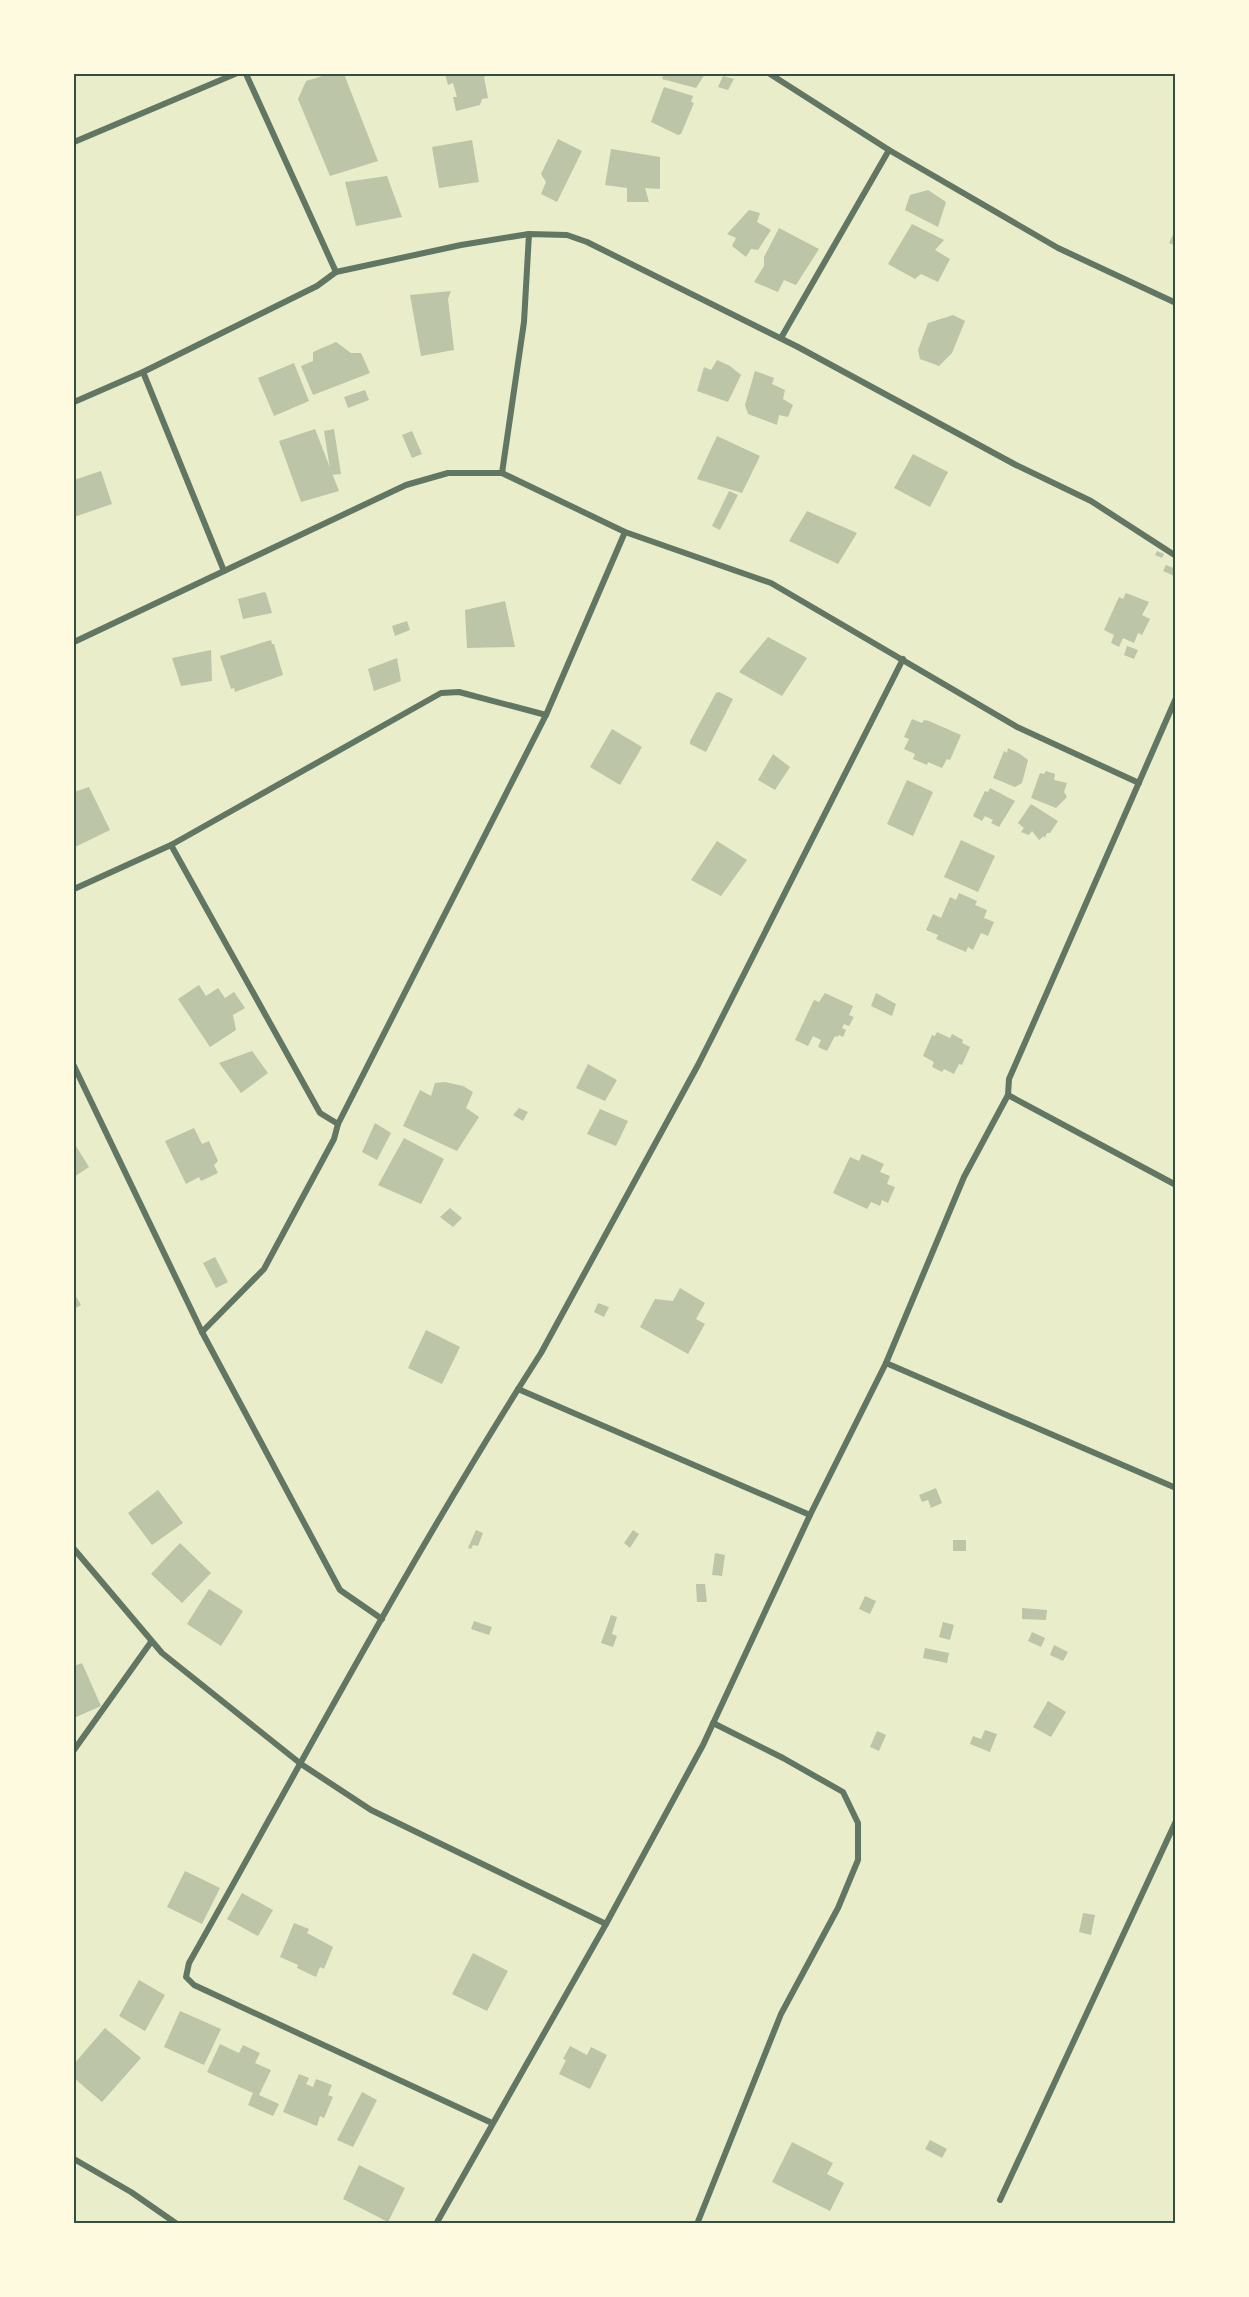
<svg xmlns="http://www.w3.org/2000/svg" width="1249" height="2297" viewBox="0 0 1249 2297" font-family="'Times New Roman',serif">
  <rect width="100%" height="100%" fill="#e9edc9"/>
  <g fill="#bcc5a7">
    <path d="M329,74H344L378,161L330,176L298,99L306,81Z"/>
    <path d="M445,74H490L484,77L488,98L482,99L480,105L456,111L453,97H457L453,83L448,85Z"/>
    <path d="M664,74H705L696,88L662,79Z"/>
    <path d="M723,76L734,79L728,90L718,87Z"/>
    <path d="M664,87L693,96L691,102L694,103L681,134L678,135L651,122Z"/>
    <path d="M558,139L582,151L557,202L541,194L546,182L541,174Z"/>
    <path d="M472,140L479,182L439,188L432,147Z"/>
    <path d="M611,149L660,157V189L645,188L649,202H627V188L605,185Z"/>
    <path d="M387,176L402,217L356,226L345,182Z"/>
    <path d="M928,190L946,202L938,227L905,210L910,195Z"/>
    <path d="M749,210L760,213L757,222L771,230L758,250L751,249L746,257L732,246L736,238L727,234Z"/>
    <path d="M912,224L944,240L935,250L950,259L938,282L921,274L915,279L888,264Z"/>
    <path d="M779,228L819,249L796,285L784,280L778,292L754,282L764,266V257Z"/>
    <path d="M1176,228V246L1169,243Z"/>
    <path d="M451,291L448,299L454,350L421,356L410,295Z"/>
    <path d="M953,315L965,321L952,353L939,366L920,359L918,350L928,323Z"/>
    <path d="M336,342L351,353H361L370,373L313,395L301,366L313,361V352Z"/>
    <path d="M717,360L730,366L741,375L728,402L697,391L704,367L711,370Z"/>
    <path d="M294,363L309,401L274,416L258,378Z"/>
    <path d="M755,371L774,378L772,384L785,390L783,399L793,405L788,417L779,415L777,425L748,414L745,405Z"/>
    <path d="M365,390L369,400L348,408L344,397Z"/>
    <path d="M315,429L339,491L301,502L279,441Z"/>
    <path d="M334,429L341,474L331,475L324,431Z"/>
    <path d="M412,431L422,454L412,458L402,435Z"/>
    <path d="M717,436L760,456L742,493L697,479Z"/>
    <path d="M913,454L948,472L930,507L894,488Z"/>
    <path d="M101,471L112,504L74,517V480Z"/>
    <path d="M729,491L738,495L720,530L712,526Z"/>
    <path d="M807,511L857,533L838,564L789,541Z"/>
    <path d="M1157,551L1164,554L1162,558L1155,555Z"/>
    <path d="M1166,565L1176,569L1174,576L1163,571Z"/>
    <path d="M264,592L266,593L272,613L243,619L238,599Z"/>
    <path d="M1126,593L1149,602L1142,615L1150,619L1142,635L1138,633L1134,643L1123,638L1119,647L1111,643L1114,635L1104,630L1119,597L1123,599Z"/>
    <path d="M505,601L515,647L467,648L465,610Z"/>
    <path d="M407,621L410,630L395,636L392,626Z"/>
    <path d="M768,637L807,658L782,696L739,672Z"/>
    <path d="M271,640L272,644H274L283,675L235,692L234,688L231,689L220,656Z"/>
    <path d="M1127,646L1138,650L1134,659L1124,655Z"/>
    <path d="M211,650L212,681L181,686L172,658Z"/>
    <path d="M397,658L401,681L374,691L368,669Z"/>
    <path d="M719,692L733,699L706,752L690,744V741L716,693Z"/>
    <path d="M912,719L922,723L924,720L929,721L961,735L950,760L947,759L942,768L928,762L927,765L913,759L915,754L904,749L909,739L904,737Z"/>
    <path d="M612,729L642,747L620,785L590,767Z"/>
    <path d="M1008,748L1020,754L1028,760L1022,783L1015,787L993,778L1004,751L1007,753Z"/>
    <path d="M773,754L790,767L775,790L758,780Z"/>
    <path d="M1046,771L1055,774L1054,780L1067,783L1064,792L1067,797L1056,808L1031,798L1040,773L1044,774Z"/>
    <path d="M907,780L933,792L913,836L887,824Z"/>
    <path d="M89,787L110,830L75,847L74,843V792Z"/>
    <path d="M990,788L1015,801L999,827L991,823L993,820L985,816L982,821L973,816L985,791L988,792Z"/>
    <path d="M1031,804L1058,821L1050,833H1047L1045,838L1044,836L1039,840L1032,831L1029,835L1021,832L1024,828L1018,823Z"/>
    <path d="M961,840L995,856L978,892L944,877Z"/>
    <path d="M717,841L747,860L721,896L691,880Z"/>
    <path d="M959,893L977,901L975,905L987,910L984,918L994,922L988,936L981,933L973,950L968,947L966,952L936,939L938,935L926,930L933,914L941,918L950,897L956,900Z"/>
    <path d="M199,985L206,996L218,988L225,998L234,992L245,1008L233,1015L236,1030L210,1047L178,999Z"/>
    <path d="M825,993L853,1006L849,1015L854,1017L849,1026L844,1024L842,1028L846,1030L843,1037L839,1035L837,1037L835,1036L827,1051L818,1047L821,1040L813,1036L808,1046L795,1040L814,1000L819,1002Z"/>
    <path d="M876,993L896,1004L892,1016L871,1006Z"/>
    <path d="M937,1032L950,1038L952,1034L963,1040L962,1043L970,1047L962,1065L959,1064L954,1074L944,1069L942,1072L932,1067L934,1062L923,1056L932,1035L935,1036Z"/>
    <path d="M252,1051L268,1073L241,1093L219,1063Z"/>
    <path d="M588,1064L617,1080L605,1101L576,1088Z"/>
    <path d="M445,1082L463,1086L473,1092L466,1108L479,1117L457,1151L403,1126L420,1090L431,1096L435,1083Z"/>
    <path d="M519,1108L528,1112L523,1121L513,1115Z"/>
    <path d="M600,1109L628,1121L616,1146L587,1134Z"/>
    <path d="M375,1123L391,1133L377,1160L362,1152Z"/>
    <path d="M194,1128L202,1144L209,1141L218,1161L214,1165L218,1173L201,1181L199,1177L186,1184L165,1141Z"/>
    <path d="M404,1138L444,1159L421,1204L378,1185Z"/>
    <path d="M74,1143L89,1167L74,1177Z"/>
    <path d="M862,1154L884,1164L880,1172L890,1176L887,1184L895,1187L888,1203L882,1200L880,1206L871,1202L867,1209L833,1193L850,1157L859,1161Z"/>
    <path d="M450,1208L462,1218L453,1227L440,1217Z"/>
    <path d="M215,1257L228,1282L216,1288L203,1263Z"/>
    <path d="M680,1288L705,1303L696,1319L705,1324L688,1354L640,1327L655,1299L673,1301Z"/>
    <path d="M74,1293L81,1305L74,1309Z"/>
    <path d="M598,1303L609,1307L604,1317L594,1312Z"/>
    <path d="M426,1330L460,1347L442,1384L408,1368Z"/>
    <path d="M936,1488L942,1503L931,1508L928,1500L922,1502L919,1495Z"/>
    <path d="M158,1490L183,1523L152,1545L128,1513Z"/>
    <path d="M476,1530L483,1533L478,1546L473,1545L471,1549L468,1548Z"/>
    <path d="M633,1530L639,1534L630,1548L624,1543Z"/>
    <rect x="953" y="1540" width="13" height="11"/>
    <path d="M180,1543L211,1573L182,1603L151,1574Z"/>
    <path d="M715,1553L725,1555L722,1576L712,1575Z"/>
    <path d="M696,1584H705L707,1602H697Z"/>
    <path d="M209,1589L243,1611L221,1646L187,1624Z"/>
    <path d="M865,1596L876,1601L870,1614L859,1609Z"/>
    <path d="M1022,1608L1047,1610L1046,1620L1022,1619Z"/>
    <path d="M611,1615L617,1617L612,1634L617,1636L613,1647L601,1643Z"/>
    <path d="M474,1621L492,1627L489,1635L471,1629Z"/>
    <path d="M943,1622L954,1625L950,1640L939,1637Z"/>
    <path d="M1032,1632L1045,1638L1041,1647L1028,1641Z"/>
    <path d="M1054,1645L1068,1652L1063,1661L1050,1655Z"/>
    <path d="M925,1648L949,1653L947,1663L923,1658Z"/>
    <path d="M82,1663L101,1706L74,1718V1666Z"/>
    <path d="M1048,1701L1066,1712L1051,1737L1033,1727Z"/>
    <path d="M985,1730L997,1734L990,1752L970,1744L973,1736L981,1739Z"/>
    <path d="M877,1731L886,1735L879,1751L870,1747Z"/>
    <path d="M185,1871L220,1888L202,1924L167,1907Z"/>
    <path d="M242,1893L273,1910L258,1936L227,1919Z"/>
    <path d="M1083,1913L1095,1915L1091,1935L1079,1932Z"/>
    <path d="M294,1923L309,1929L307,1933L333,1947L324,1969L320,1967L316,1977L297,1968L298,1965L280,1957Z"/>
    <path d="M473,1953L508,1971L487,2011L452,1994Z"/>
    <path d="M139,1980L165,1995L145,2031L119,2016Z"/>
    <path d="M180,2011L221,2029L204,2065L164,2047Z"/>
    <path d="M105,2028L141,2058L102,2102L74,2078V2064Z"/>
    <path d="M220,2044L239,2053L243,2045L260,2053L255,2063L271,2070L259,2095L279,2104L273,2116L248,2105L253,2093L207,2072Z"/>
    <path d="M570,2046L587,2055L591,2047L607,2055L590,2089L559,2074L566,2060L563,2059Z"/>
    <path d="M299,2074L309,2078L306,2084L313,2087L316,2079L332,2085L328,2095L333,2097L324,2118L320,2116L317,2126L283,2112Z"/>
    <path d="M362,2092L377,2100L353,2147L337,2140Z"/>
    <path d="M930,2140L947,2149L942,2158L925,2149Z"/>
    <path d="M792,2142L833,2163L827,2174L844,2183L830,2211L772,2182Z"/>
    <path d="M359,2165L405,2188L388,2222L343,2199Z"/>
  </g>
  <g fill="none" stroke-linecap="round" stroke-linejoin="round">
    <g stroke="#617663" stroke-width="6">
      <path d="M246,74L336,272"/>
      <path d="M770,74L889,150L1058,248L1176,303"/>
      <path d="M74,142L235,74"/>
      <path d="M781,338L889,150"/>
      <path d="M143,372L224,571"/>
      <path d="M74,402L143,372L317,286L336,272L461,245L529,234L567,235L587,242L798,347L1016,465L1091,501L1176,556"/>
      <path d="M502,473L524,322L529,234"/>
      <path d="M74,642L406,485L448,473H502L625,532L771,583L1017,727L1139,783"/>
      <path d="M171,845L320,1113L338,1124"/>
      <path d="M74,889L171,845L441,693L459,692L546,715"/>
      <path d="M74,1066L202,1332L340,1590L382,1619"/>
      <path d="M1008,1095L1176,1185"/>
      <path d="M202,1332L264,1269L334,1139L338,1124L546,715L625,532"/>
      <path d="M886,1363L1176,1488"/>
      <path d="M518,1389L810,1515"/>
      <path d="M74,1549L162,1653L301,1764L371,1810L606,1924"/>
      <path d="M74,1750L151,1642"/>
      <path d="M492,2123L194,1985L186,1977L189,1963C304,1759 414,1551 541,1353L698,1065L903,659"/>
      <path d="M74,2159L131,2192L177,2224"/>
      <path d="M1000,2200L1176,1821"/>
      <path d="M436,2224L606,1924L703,1745L810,1515L886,1363L964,1177L1008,1095L1009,1079L1176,698"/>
      <path d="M697,2224L781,2014L838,1908L858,1860V1823L843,1792L783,1758L713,1723"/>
    </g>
  </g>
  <rect width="1249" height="2297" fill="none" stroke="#fefae0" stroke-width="150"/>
  <rect x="75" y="75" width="1099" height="2147" fill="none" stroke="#344e41" stroke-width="2"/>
</svg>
